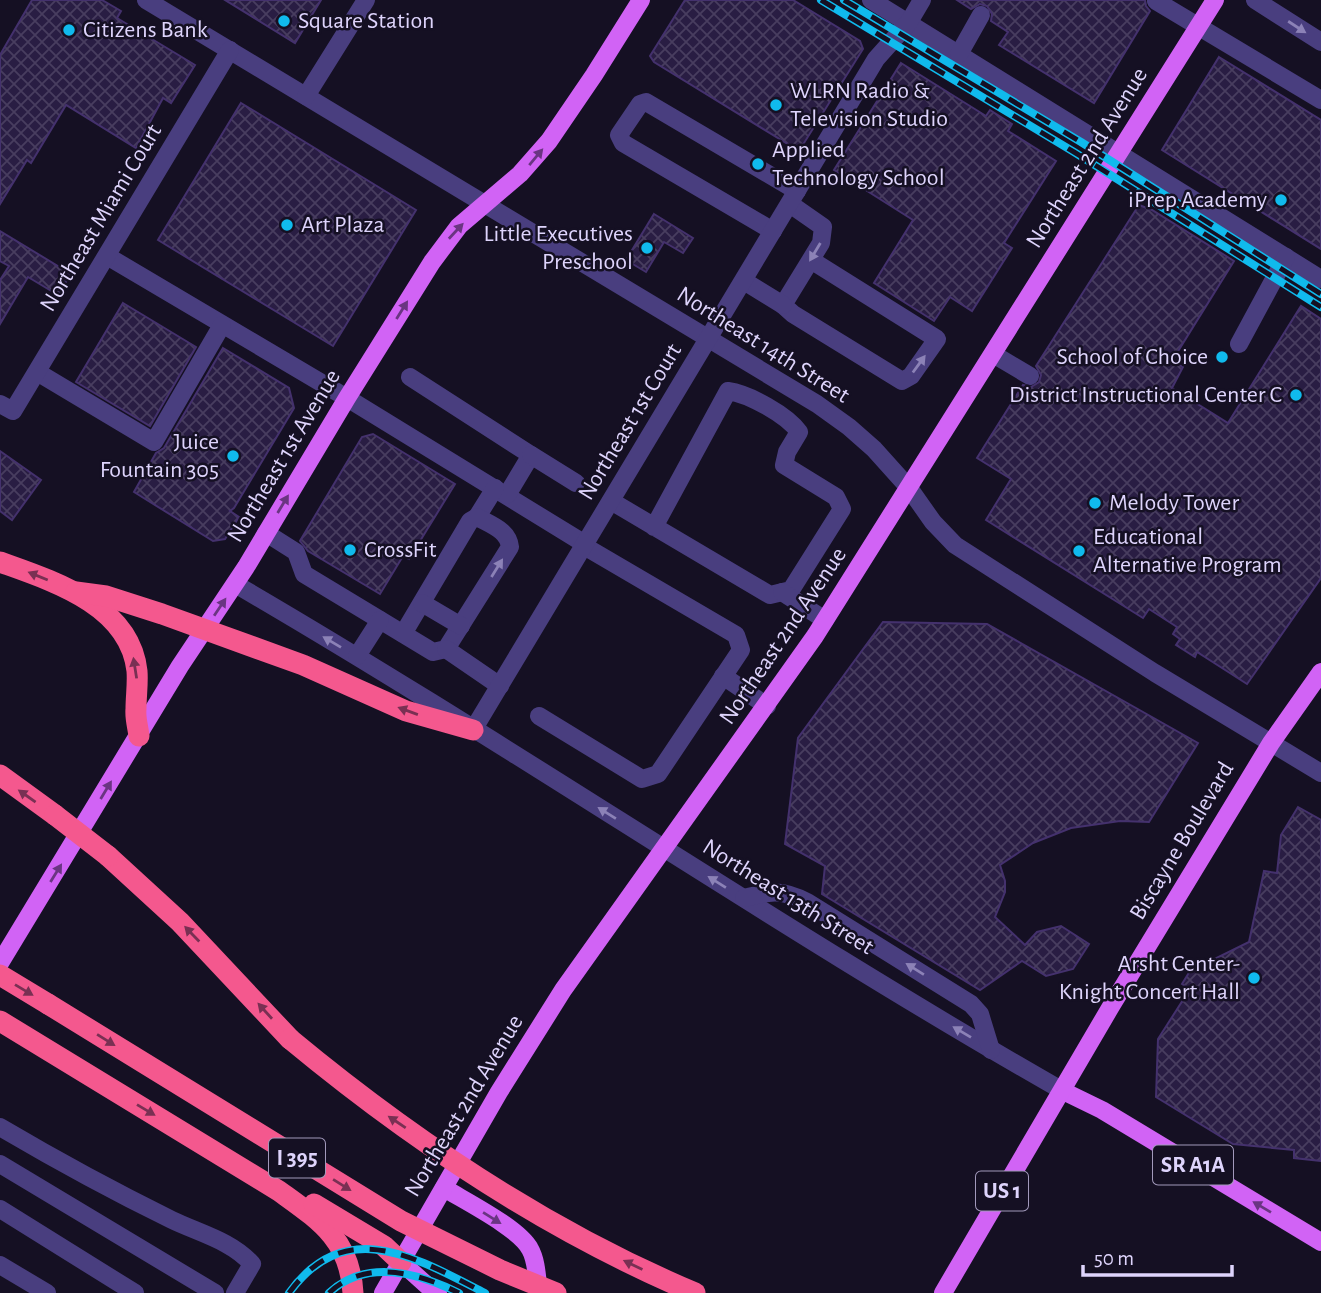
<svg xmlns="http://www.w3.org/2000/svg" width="1321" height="1293" viewBox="0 0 1321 1293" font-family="'Alegreya Sans',sans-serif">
  <defs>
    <pattern id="building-cross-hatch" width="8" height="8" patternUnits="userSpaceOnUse" patternTransform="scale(1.75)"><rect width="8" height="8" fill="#291d43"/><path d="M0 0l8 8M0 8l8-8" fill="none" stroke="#483d5f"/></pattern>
  </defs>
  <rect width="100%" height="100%" fill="#151023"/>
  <g fill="url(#building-cross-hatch)" stroke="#44316d" stroke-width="2">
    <path d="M32,0H102L121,11L117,18L195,65L171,103L163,98L136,148L66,105L31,163L27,160L0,204V55Z"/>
    <path d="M225,0H321L295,43Z"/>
    <path d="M685,0H793L860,41L863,49L799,151L654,62L650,56Z"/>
    <path d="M957,0H1145L1146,6L1150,11L1094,103L999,45L1008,32L991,21L992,14L987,6L980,4L971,9Z"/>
    <path d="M1219,57L1321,120V249L1162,150Z"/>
    <path d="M901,63L986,116L990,110L1012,124L1008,131L1056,161L1004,243L1012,248L972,311L950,297L934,321L874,283L913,220L834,170Z"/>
    <path d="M241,103L416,210L333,346L158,240Z"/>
    <path d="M1139,205L1152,210L1234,261L1172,361L1183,367L1172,388L1228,423L1301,306L1321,319V578L1247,684L1197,652L1195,657L1176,645L1180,639L1173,634L1177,627L1149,609L1143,618L986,520L1011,479L977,458L1023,385L1031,387L1039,382L1041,375L1036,366Z"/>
    <path d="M654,214L693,238L683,253L664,242L646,272L626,260Z"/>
    <path d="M0,231L71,274L58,295L28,277L0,324V280L9,266L0,261Z"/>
    <path d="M123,303L196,347L150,426L76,382Z"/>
    <path d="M223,348L289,388L294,408L234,508L230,511L239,517L225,539L213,541L134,492L156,453L164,448Z"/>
    <path d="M373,434L455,484L409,559L403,556L380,594L308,551L300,541L362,437Z"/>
    <path d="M0,451L41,480L12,520L0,511Z"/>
    <path d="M883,622L987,624L1198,743L1149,822L1120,821L1071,828L1033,843L1000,865L1005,881V892L995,917L1025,945L1037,932L1061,926L1089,944L1073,969L1046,976L1022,961L980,990L822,894L825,866L785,844L798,738Z"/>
    <path d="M1298,807L1321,820V1161L1294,1158V1150L1233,1144L1156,1097L1158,1039L1190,989L1182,984L1190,971L1249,942L1264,871L1277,873L1281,835Z"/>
  </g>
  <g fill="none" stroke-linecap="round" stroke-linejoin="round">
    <g stroke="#493e7f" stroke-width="18">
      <path d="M146,0L817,404L849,427L874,449L909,488L933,522L955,545L1155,673L1321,773"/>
      <path d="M871,0L1321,279"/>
      <path d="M1255,0L1321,42"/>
      <path d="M1156,1L1321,100"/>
      <path d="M959,54L981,15"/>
      <path d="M306,96L366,0"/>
      <path d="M790,204L823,227L821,243L783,305L793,314L902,381L911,376L937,339L811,260"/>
      <path d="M773,231L623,143L619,135L640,104L646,102L797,191"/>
      <path d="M107,256L347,398L585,544"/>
      <path d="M744,281L783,305"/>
      <path d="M1239,344L1286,257"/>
      <path d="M993,354L1030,376"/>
      <path d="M37,372L154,442L222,325"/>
      <path d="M410,377L531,455L507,495"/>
      <path d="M0,404L13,411L230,50"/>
      <path d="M531,455L576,483"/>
      <path d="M611,501L770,595L791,590L842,509L836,497L784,465L787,452L799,432C787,415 749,394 728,391L654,527"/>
      <path d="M477,517L495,488"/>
      <path d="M266,533L296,552L304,574L433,652L446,649L510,547C508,530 491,525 477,517L470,521L403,634"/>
      <path d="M235,584C515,747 782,931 1063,1091"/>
      <path d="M782,592L825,620"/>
      <path d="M422,603L461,626"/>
      <path d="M446,649L500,686"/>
      <path d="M357,656L380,620"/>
      <path d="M723,676L767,706"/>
      <path d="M539,716L642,779L658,774L741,650L736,635L584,546"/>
      <path d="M473,730L876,59L909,22L922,0"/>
      <path d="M744,898C770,891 782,889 807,902L971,1004L980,1014L991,1050"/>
      <path d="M0,1127C56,1160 113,1191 172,1220C199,1233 232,1241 252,1264L235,1293"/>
      <path d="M0,1164L215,1293"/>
      <path d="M0,1209L135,1293"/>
      <path d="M0,1265L47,1293"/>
    </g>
    <g stroke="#d163f5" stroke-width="18">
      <path d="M0,963L180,666L246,567L347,398L432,262L459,226L520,174L549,141L594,75L641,0"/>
      <path d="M1063,1091L1102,1110L1321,1242"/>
      <path d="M444,1188C465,1201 519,1228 530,1249C537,1261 537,1280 539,1293"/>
      <path d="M401,1262L431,1289L438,1293"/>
      <path d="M383,1293L499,1092L563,990L815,636L1215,0"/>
      <path d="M943,1293L1110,1008L1271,743L1321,672"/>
    </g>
    <g stroke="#f4588e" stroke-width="21">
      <path d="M0,562C53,581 130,605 137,671C138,684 136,696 136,709C135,718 138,727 139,736"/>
      <path d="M76,592L106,596L162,614L303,665L406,711L473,730"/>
      <path d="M0,775L55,815"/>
      <path d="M108,856L180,922L290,1039"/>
      <path d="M0,975L48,1004"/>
      <path d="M0,1021L279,1191C319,1220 350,1239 353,1293"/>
      <path d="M314,1204L384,1246L401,1262"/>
    </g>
    <defs>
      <g id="rail">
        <path d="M821,0L1074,152L1321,307"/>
        <path d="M844,0L1081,142L1321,294"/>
        <path d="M289,1293C346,1214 418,1259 485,1293"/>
        <path d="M329,1293C366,1258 419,1273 459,1293"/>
      </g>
    </defs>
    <use href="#rail" stroke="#10baed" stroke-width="8"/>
    <use href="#rail" stroke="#151023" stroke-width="5" stroke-dasharray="16" stroke-linecap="butt"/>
    <g stroke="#f4588e" stroke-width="21">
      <path d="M55,815L108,856"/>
      <path d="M48,1004L401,1221L500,1270L556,1293"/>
      <path d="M290,1039C413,1141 548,1231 695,1293"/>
    </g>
  </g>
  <defs><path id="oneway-solid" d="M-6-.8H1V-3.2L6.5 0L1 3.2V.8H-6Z" transform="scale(1.75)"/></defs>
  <g fill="#8c82b7">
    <use href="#oneway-solid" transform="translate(1297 27) rotate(33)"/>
    <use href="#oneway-solid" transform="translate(815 252) rotate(121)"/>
    <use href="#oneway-solid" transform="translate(919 364) rotate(-54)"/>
    <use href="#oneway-solid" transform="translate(497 568) rotate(-58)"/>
    <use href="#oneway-solid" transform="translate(332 642) rotate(-149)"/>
    <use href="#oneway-solid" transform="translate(607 813) rotate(-148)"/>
    <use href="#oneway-solid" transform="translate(717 882) rotate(-148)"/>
    <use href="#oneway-solid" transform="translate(915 969) rotate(-148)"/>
    <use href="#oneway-solid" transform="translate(962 1032) rotate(-149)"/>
  </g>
  <g fill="#6a3582">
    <use href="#oneway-solid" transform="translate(536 157) rotate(-50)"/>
    <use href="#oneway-solid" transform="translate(456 231) rotate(-47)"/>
    <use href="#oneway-solid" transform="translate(402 310) rotate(-58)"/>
    <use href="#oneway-solid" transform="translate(283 504) rotate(-59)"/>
    <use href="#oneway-solid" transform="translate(220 607) rotate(-56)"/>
    <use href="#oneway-solid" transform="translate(106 790) rotate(-59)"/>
    <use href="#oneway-solid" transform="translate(56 873) rotate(-58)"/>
    <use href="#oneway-solid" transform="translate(1262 1207) rotate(-149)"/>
    <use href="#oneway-solid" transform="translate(492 1218) rotate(32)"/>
  </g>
  <g fill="#793053">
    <use href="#oneway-solid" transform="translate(38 576) rotate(-158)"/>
    <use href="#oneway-solid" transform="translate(135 668) rotate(-99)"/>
    <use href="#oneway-solid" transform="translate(408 711) rotate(-160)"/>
    <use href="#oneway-solid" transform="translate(27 796) rotate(-145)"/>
    <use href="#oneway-solid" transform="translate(192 934) rotate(-134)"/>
    <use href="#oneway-solid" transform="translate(24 990) rotate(31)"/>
    <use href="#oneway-solid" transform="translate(265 1011) rotate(-132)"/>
    <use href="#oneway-solid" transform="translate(106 1040) rotate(32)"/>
    <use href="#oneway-solid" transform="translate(146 1110) rotate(31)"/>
    <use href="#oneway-solid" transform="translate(397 1122) rotate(-146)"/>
    <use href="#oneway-solid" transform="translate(342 1185) rotate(32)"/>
    <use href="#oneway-solid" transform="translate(633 1265) rotate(-154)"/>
  </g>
  <g fill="#10baed" stroke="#151023" stroke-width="2.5">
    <circle cx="284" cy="21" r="7"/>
    <circle cx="69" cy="30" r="7"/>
    <circle cx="776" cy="105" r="7"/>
    <circle cx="758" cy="164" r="7"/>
    <circle cx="1281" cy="200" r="7"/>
    <circle cx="287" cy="225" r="7"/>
    <circle cx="647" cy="248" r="7"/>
    <circle cx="1222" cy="357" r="7"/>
    <circle cx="1296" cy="395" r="7"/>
    <circle cx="233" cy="456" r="7"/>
    <circle cx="1095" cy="503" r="7"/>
    <circle cx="350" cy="550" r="7"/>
    <circle cx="1079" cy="551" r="7"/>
    <circle cx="1254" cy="978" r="7"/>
  </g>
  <g text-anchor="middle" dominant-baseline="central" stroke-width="5" stroke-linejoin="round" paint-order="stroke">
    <g fill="#151023" stroke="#a299bb" stroke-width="2">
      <rect x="269" y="1138.5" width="56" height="39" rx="5"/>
      <rect x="1153" y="1145.5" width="80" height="39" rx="5"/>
      <rect x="976" y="1171.5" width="52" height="39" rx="5"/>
    </g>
    <g font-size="23" font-weight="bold" fill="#ded4fc">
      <text x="297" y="1158">I 395</text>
      <text x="1193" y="1165">SR A1A</text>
      <text x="1002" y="1191">US 1</text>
    </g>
    <g font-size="24" fill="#ded4fc" stroke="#151023" text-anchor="start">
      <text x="298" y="21">Square Station</text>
      <text x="83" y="30">Citizens Bank</text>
      <text x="790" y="91">WLRN Radio &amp;<tspan x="790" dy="28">Television Studio</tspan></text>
      <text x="772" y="150">Applied<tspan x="772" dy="28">Technology School</tspan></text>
      <text x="1267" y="200" text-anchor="end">iPrep Academy</text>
      <text x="301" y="225">Art Plaza</text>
      <text x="633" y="234" text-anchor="end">Little Executives<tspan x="633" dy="28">Preschool</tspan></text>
      <text x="1208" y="357" text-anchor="end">School of Choice</text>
      <text x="1282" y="395" text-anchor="end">District Instructional Center C</text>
      <text x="219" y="442" text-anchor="end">Juice<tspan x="219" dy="28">Fountain 305</tspan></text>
      <text x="1109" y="503">Melody Tower</text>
      <text x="1093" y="537">Educational<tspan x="1093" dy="28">Alternative Program</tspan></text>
      <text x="364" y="550">CrossFit</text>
      <text x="1240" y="964" text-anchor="end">Arsht Center-<tspan x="1240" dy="28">Knight Concert Hall</tspan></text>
    </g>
    <g font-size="24" fill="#ded4fc" stroke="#151023">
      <text transform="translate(1087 158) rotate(-58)">Northeast 2nd Avenue</text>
      <text transform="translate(101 218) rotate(-59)">Northeast Miami Court</text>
      <text transform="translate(763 345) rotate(32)">Northeast 14th Street</text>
      <text transform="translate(630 422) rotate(-59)">Northeast 1st Court</text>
      <text transform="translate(284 456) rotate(-59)">Northeast 1st Avenue</text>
      <text transform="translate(783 636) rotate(-56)">Northeast 2nd Avenue</text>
      <text transform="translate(1182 841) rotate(-59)">Biscayne Boulevard</text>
      <text transform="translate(788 897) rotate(32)">Northeast 13th Street</text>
      <text transform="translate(464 1106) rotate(-59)">Northeast 2nd Avenue</text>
    </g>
  </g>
  <path d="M1083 1265v10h149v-10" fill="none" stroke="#ded4fc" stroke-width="3.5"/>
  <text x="1094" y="1265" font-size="21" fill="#ded4fc" stroke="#151023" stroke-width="5" paint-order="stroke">50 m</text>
</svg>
